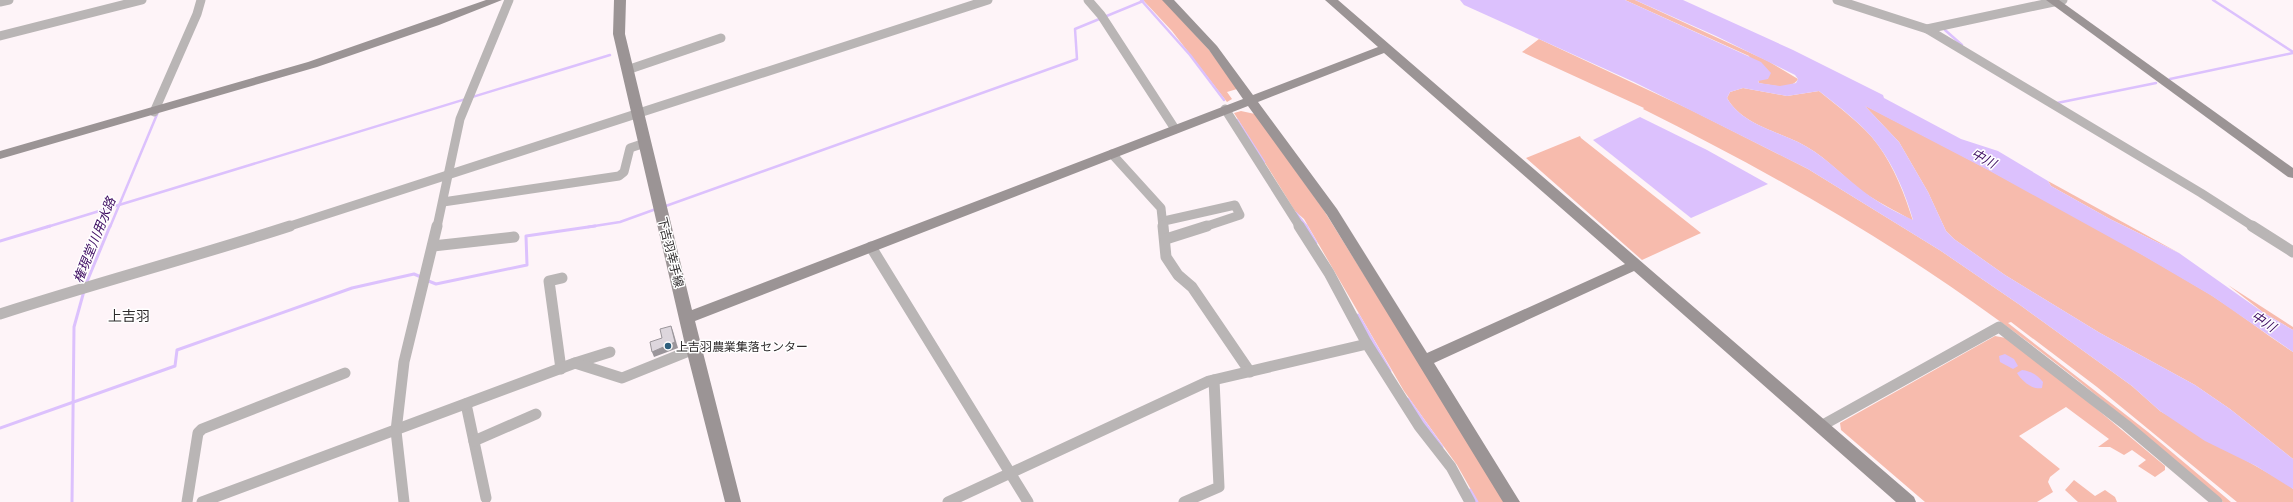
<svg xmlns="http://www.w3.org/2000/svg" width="2293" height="502" viewBox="0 0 2293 502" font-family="'Titillium Web','Noto Sans JP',sans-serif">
  <rect width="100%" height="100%" fill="#fef4f8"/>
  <g fill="#f7bbad">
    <path d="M1143,0H1163L1210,51L1237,89L1227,92L1232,99L1227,102L1172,31Z"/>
    <path d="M1625,0H1635L1768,61L1798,79C1791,91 1771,85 1759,83L1749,56Z"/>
    <path d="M1539,39L1691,110L1808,169L1941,251L2020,305L2132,386L2160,411L2289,485L2293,489V502H2237L2097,387L2011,322L2008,323L2148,432L2231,502H2223C2150,439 2076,376 1998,320C1886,238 1767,171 1643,109L1644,108L1522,52Z"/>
    <path d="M1743,88L1787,96L1819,91C1838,107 1863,124 1878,145C1894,167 1905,195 1913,221C1895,210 1874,201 1858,188C1838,171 1822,154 1798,142C1773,130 1741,123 1727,98L1730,92Z"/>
    <path d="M1864,105C1981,165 2098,227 2211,295C2239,313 2265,334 2293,352V459L2230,409L2195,385L2100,333L2005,275L1954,239L1946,231L1928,192L1899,142Z"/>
    <path d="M1241,111L1255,114L1323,209L1506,502H1478L1457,465L1404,391L1304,219L1295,211L1234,113Z"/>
    <path d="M1580,136L1581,138L1701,233L1642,260L1526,158Z"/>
    <path d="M2048,181L2179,253L2110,219L2051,186Z"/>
    <path d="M2228,285L2293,327V330L2264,313Z"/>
    <path d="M1995,336L2006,338L2074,390L2165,466V470L2155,477L2138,466L2146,460L2132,450L2124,455L2110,447H2098L2109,439L2066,407L2019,436L2060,469L2050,477L2048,482L2053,492L2037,502H1925L1841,430L1840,423Z"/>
    <path d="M2074,480L2095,496L2105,490L2115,497L2117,502H2078L2065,490Z"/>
  </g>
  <g fill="#dcc1fd" fill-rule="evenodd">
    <path d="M1460,0H1625L1761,62L1771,73L1768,79L1758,81L1759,83L1780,86L1796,83L1798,79L1795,75L1716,36L1635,0H1683L1793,50L1883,95L1884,98L1961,139L1998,151L2048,181L2051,186L2110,219L2179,253L2264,313L2293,330V352L2212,296L2142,255L1988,170L1865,106L1899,142L1928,192L1946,231L1954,239L2005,275L2100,333L2195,385L2230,409L2293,459V489L2256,466L2205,441L2160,411L2132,386L2020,305L1941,251L1808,169L1634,82L1464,5ZM1743,88L1787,96L1819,91C1839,107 1863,124 1878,145C1894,166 1906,195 1913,220C1895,212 1873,200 1858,187C1838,171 1822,154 1798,142C1773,130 1741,123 1727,98L1730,92Z"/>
    <path d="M1640,117L1707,150L1768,184L1691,218L1593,140Z"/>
    <path d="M2005,354L2014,359L2018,366L2013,369L2000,362L1999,356Z"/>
    <path d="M2022,370C2031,371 2037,375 2043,382L2042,388C2032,390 2022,381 2017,373Z"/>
  </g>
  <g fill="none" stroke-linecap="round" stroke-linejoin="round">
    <g stroke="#dcc1fd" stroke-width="2.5">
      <path d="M1141,0L1190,55L1224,100"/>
      <path d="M2213,0L2293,52"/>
      <path d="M1945,30L1962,45"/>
      <path d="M2170,79L2293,53"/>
      <path d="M2057,103L2156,83"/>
      <path d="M1237,120L1264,162"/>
      <path d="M663,207L1077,59L1075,29L1143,1"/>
      <path d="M1296,213L1307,227"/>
      <path d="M47,227L610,55"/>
      <path d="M110,227L158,112"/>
      <path d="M588,227L620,222L656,209"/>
    </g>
    <g stroke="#dcc1fd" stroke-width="3">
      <path d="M1306,226L1316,243"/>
      <path d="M0,241L50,226"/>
      <path d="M426,280L436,284L527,265L526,236L595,226"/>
      <path d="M86,284L110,226"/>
      <path d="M1358,315L1390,371"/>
      <path d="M1408,399L1442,447"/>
      <path d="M0,428L175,366L177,350L352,288L414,274L421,277"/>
      <path d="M1470,490L1477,502"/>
      <path d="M72,502L74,327L84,291"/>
    </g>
    <g stroke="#b9b5b5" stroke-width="9">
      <path d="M1088,0L1101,15L1175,129"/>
      <path d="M1837,0L1927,29L2201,193L2254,227"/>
      <path d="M0,2L9,0"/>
      <path d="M1927,29L2063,0"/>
      <path d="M0,36L142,0"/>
      <path d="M627,70L721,38"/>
      <path d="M1225,109L1300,227"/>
      <path d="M154,112L197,14L201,0"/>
      <path d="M1112,154L1161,208L1163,227"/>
      <path d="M443,202L619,176L624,172L630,148L645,143"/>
      <path d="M1164,221L1235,205L1240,215L1204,227"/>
      <path d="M287,227L988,0"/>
      <path d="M437,227L460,119L509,0"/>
    </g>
    <g stroke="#b9b5b5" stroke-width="11">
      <path d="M1163,226L1166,257L1178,275L1192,287L1250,372"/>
      <path d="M1299,226L1329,273L1367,344L1419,426L1451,467L1470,502"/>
      <path d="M2252,226L2293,252"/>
      <path d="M1166,239L1207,226"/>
      <path d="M433,246L514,237"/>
      <path d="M871,247L1028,502"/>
      <path d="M0,314C96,283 194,257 290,226"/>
      <path d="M575,363L610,352"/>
      <path d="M561,369L549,281L562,278"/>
      <path d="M466,404L486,498"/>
      <path d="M1821,426L1999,327L2126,425L2217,502"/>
      <path d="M474,441L536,414"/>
      <path d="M187,502L198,433L202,429L345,373"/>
      <path d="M202,502L575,363L622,378L694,349"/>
      <path d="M404,502L396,431L404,362L437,226"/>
      <path d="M948,502L1209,381L1367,344"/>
      <path d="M1184,502L1219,487L1214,380"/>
    </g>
    <g fill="#9b9495" fill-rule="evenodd">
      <path d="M486,0H502L439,25L317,67L0,159V151L308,62Z"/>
      <path d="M614,0H626L625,34L692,310L1243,99L1209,50L1162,0H1174L1217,46L1253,95L1378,47L1325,0H1338L1914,497L1916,502H1896L1634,271L1434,363L1520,502H1503L1327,215L1248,106L695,321L741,502H725L686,349L613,34ZM1384,53L1625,264L1427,353L1337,209L1258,102Z"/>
      <path d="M2046,0H2059L2293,168V178L2288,177Z"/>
    </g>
  </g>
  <path fill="#9b969b" d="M671,326L673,331L678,348L654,357L652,352Z"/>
  <path fill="#ddd6dd" stroke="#9b969b" d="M671,326L675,342L652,352L650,342L662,338L660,329Z"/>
  <circle fill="#2e5f7d" stroke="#fff" stroke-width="1.5" cx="668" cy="346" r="4"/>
  <g text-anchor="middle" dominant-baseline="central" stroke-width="3" stroke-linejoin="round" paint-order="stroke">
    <g font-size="12" fill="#2f2c2d" stroke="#fff">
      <text transform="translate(671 252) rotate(76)">下吉羽幸手線</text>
    </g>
    <g font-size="12" fill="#2f2c2d" stroke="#fff" text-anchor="start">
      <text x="676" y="346">上吉羽農業集落センター</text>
    </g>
    <g font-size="13" font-style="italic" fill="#3d0b61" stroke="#fff">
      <text transform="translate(1984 158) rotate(29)">中川</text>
      <text transform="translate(94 240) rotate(-68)">権現堂川用水路</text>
      <text transform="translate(2264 321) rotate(33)">中川</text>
    </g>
    <g font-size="14" fill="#2f2c2d" stroke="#fff">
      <text x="129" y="315">上吉羽</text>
    </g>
  </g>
</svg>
